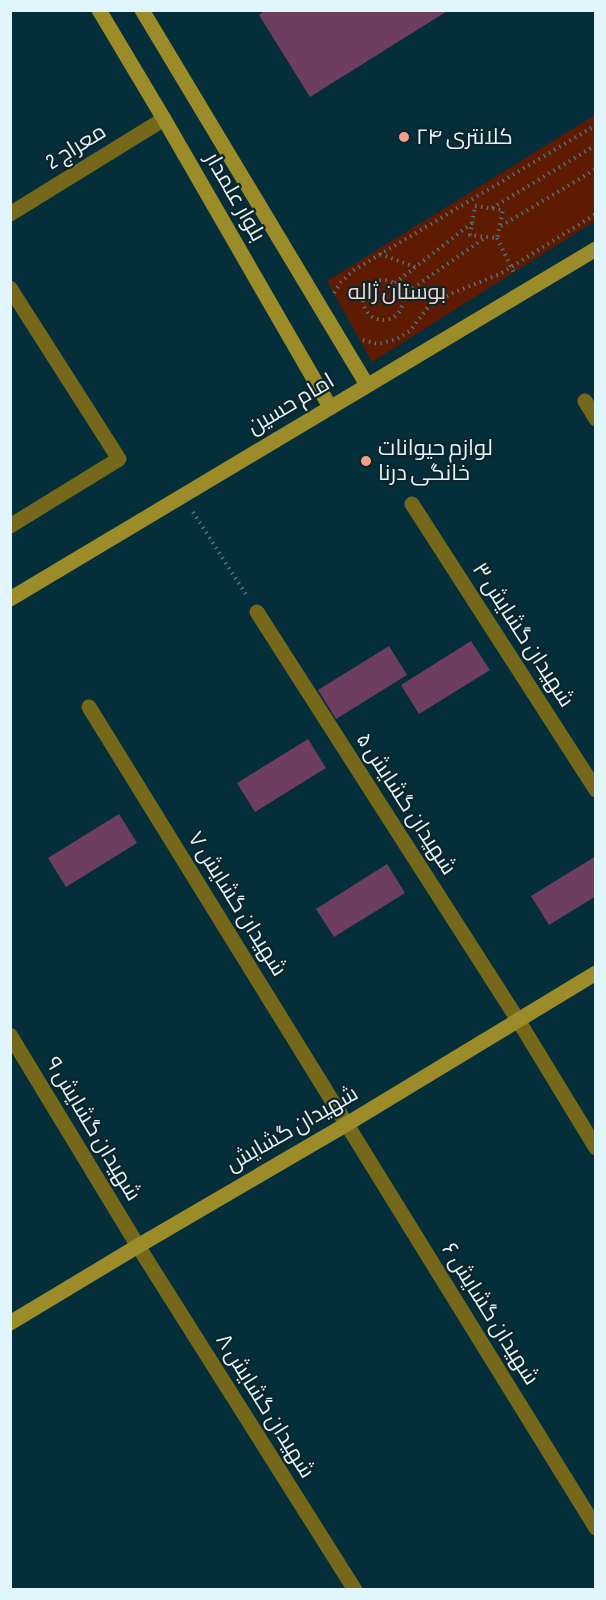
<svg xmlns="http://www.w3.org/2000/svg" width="606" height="1600" viewBox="0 0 606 1600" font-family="'Sofia Sans Condensed',Cairo,sans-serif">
  <rect width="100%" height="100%" fill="#042f3a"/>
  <path fill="#5f1b01" d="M595,115V221L372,362L327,281Z"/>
  <g fill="#6d3e5f">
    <path d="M266,10H449L310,97L259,15Z"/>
    <path d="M471,641L490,670L419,714L401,685Z"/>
    <path d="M389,646L407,675L336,719L318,690Z"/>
    <path d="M308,739L326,768L255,812L237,783Z"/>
    <path d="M119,814L137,843L66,887L48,858Z"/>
    <path d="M596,856V896L549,925L531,896Z"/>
    <path d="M387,864L405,893L334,937L316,909Z"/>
  </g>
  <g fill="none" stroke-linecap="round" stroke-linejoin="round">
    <g stroke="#50747d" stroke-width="4" stroke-dasharray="1.5 4.5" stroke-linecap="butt">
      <path d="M475,206L503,210L497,238L470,235Z"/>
      <path d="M492,208L596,145"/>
      <path d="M501,226L596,169"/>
      <path d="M497,238L515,275"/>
      <path d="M380,254L415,267"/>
      <circle cx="383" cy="300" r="20"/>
      <path d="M395,283L472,223"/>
      <path d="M334,293L341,282L354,270L596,125"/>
      <path d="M403,295L486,237"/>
      <path d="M363,340L378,344L397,339L410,331L428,307L450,294L500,274L596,214"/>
      <path d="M193,512L247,596"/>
    </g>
    <g stroke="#75681a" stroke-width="15">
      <path d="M10,214L164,119"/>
      <path d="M10,288L119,459L10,526"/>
      <path d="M585,401L596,419"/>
      <path d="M412,504L596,790"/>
      <path d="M257,612L518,1020L596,1148"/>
      <path d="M89,707L596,1528"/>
      <path d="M10,1035L138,1246L355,1590"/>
    </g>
    <g stroke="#9c8b29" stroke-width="15">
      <path d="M99,10L164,119L330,407"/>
      <path d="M142,10L367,385"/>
      <path d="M10,599L596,249"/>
      <path d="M10,1323L138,1246L347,1124L596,973"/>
    </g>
  </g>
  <g fill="#f39f84" stroke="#0c242a" stroke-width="2">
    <circle cx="404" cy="137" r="6"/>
    <circle cx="366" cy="461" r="6"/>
  </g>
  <g text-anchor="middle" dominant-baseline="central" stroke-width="4.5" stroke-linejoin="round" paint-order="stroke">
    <g font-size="22" fill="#e0f5fc" stroke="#0c242a" text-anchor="start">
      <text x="416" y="137">کلانتری ۲۴</text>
      <text x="378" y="448">لوازم حیوانات<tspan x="378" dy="25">خانگی درنا</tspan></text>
    </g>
    <g font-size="22" fill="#e0f5fc" stroke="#0c242a">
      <text transform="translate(76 147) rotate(-32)">معراج 2</text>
      <text transform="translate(235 197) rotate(60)">بلوار علمدار</text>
      <text transform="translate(291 404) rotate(-31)">امام حسین</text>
      <text transform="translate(523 635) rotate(57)">شهیدان گشایش ۳</text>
      <text transform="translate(406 804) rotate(57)">شهیدان گشایش ۵</text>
      <text transform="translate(237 904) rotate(58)">شهیدان گشایش ۷</text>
      <text transform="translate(93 1129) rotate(59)">شهیدان گشایش ۹</text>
      <text transform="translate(292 1129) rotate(-30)">شهیدان گشایش</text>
      <text transform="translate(490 1314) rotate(58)">شهیدان گشایش ۶</text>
      <text transform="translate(265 1406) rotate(58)">شهیدان گشایش ۸</text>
    </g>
    <g font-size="22" fill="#f3d5cb" stroke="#0c242a">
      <text x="397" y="292">بوستان ژاله</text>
    </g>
  </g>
  <rect width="606" height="1600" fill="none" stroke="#e0f5fc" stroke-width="24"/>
</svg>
